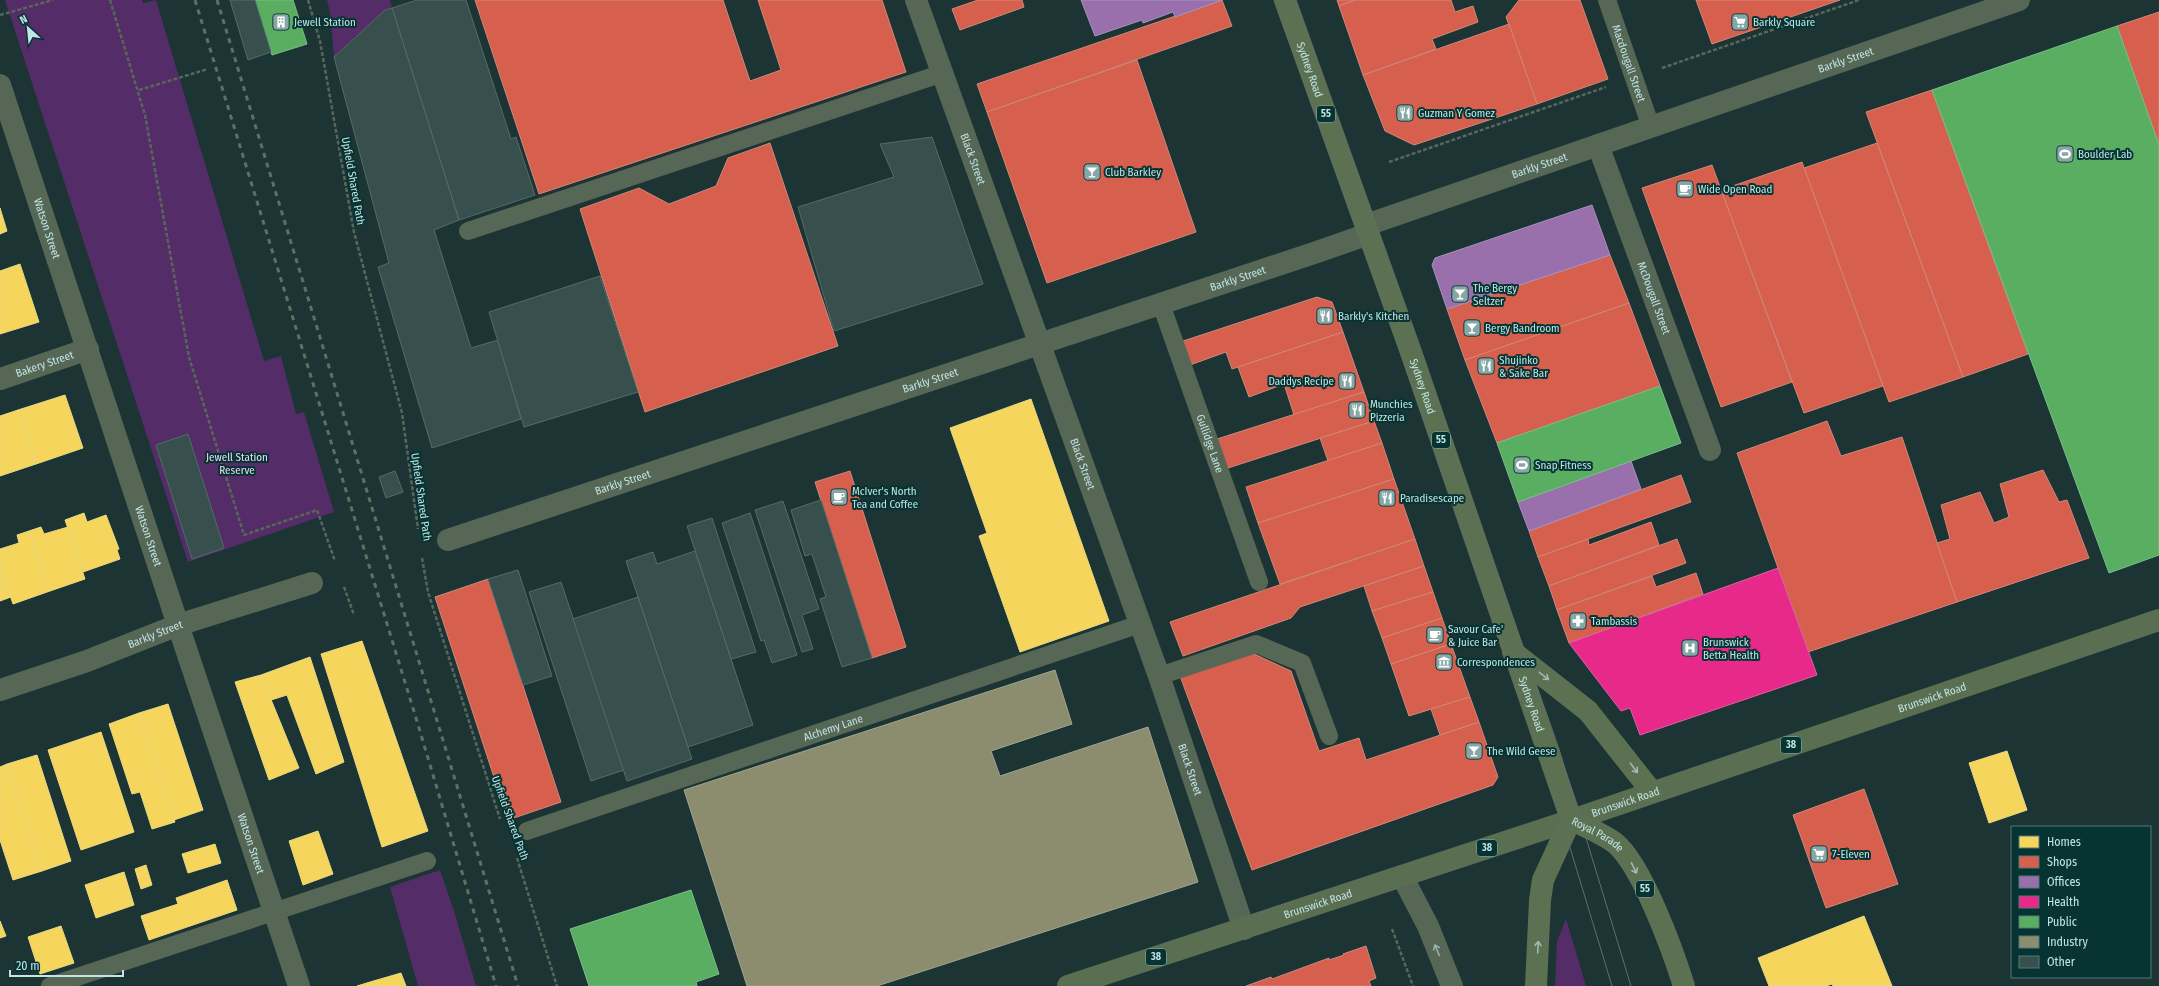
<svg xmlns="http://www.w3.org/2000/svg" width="2159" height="986" viewBox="0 0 2159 986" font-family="'Fira Sans Condensed',sans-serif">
  <rect width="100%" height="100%" fill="#1d3434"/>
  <g fill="#532c68">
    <path d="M5,0H142L143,3L156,0L264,361L281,356L296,414L304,412L334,512L188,562Z"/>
    <path d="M327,0H390L392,8L385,10L334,57L330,12Z"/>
    <path d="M440,870L454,911L476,986H418L390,887Z"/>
    <path d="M1566,919L1586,986H1555L1557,941Z"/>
  </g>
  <g fill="#f6d55c" stroke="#e6da85">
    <path d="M0,208L7,231L0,234Z"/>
    <path d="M20,264L39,322L0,334V271Z"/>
    <path d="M65,395L83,448L36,464L18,410Z"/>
    <path d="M1031,399L1109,621L1020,652L979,536L987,533L950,428Z"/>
    <path d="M18,410L36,464L0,476V416Z"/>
    <path d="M84,513L87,522L106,515L119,549L117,550L120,559L83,572L65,520Z"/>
    <path d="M41,527L44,534L68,527L85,579L50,591L29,531Z"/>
    <path d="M29,531L50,591L13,604L0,566V549L19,543L17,535Z"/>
    <path d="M0,566L11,597L0,601Z"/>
    <path d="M362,641L428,831L382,847L321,654Z"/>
    <path d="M310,657L344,762L316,774L287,695L271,700L261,675Z"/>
    <path d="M261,675L299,768L269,780L235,682Z"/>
    <path d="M168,704L203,810L174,820L139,713Z"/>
    <path d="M139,713L175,822L152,829L140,792L132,794L109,724Z"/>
    <path d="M101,732L134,832L81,850L48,750Z"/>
    <path d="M2007,751L2027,810L1989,823L1969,763Z"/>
    <path d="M37,755L71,861L42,871L7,764Z"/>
    <path d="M7,764L42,871L13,880L0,840V767Z"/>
    <path d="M318,831L333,874L303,885L289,841Z"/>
    <path d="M215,844L221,863L188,873L182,854Z"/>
    <path d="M146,865L152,885L141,889L135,869Z"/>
    <path d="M124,872L134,905L96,918L85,885Z"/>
    <path d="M227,880L237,910L149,940L141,916L178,904L176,898Z"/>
    <path d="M1864,916L1892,986H1833L1832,984L1826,986H1769L1758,958Z"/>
    <path d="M0,921L6,936L0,938Z"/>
    <path d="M61,926L74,963L40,974L28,937Z"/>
    <path d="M401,973L406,986H371L370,982Z"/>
    <path d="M370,982L371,986H357Z"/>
  </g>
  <g fill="#d6604d" stroke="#cf887a">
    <path d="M475,0H723L750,81L781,70L758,0H882L906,72L539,194Z"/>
    <path d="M978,0H1022L1024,7L960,30L952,9Z"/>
    <path d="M1222,0L1232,26L987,112L977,84Z"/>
    <path d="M1337,0H1355L1339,6Z"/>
    <path d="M1355,0H1451L1455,12L1473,6L1478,22L1432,39L1436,49L1363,75L1339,6Z"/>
    <path d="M1519,0H1580L1608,79L1537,104L1506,17Z"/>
    <path d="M1696,0H1840L1712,44Z"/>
    <path d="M2159,12V145L2117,26Z"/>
    <path d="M1509,24L1537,104L1414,145L1385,131L1363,75Z"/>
    <path d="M1137,60L1196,232L1047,283L987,112Z"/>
    <path d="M1932,90L2028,354L1963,377L1866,112Z"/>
    <path d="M770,143L838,346L645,412L580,209L639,188L669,204L716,186L728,158Z"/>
    <path d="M1877,143L1963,377L1889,402L1804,168Z"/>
    <path d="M1802,162L1883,386L1804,413L1721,190Z"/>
    <path d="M1712,165L1792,382L1721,407L1642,188Z"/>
    <path d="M1610,255L1629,303L1465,360L1447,309Z"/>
    <path d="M1317,297L1332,302L1343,332L1232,369L1226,352L1190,365L1183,341Z"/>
    <path d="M1629,303L1660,386L1497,443L1465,360Z"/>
    <path d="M1343,332L1364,392L1294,415L1284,384L1249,397L1238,367Z"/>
    <path d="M1364,392L1374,421L1228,468L1217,439Z"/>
    <path d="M1374,421L1382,443L1328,461L1320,438Z"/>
    <path d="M1827,421L1841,456L1902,437L1957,602L1808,652L1737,453Z"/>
    <path d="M1382,443L1394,479L1258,523L1246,487Z"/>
    <path d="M2043,470L2059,502L2067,500L2089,558L1957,602L1937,543L1950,539L1941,505L1980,492L1994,523L2009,517L2000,484Z"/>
    <path d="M850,471L906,647L872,658L815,482Z"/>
    <path d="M1681,475L1691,502L1538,557L1529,531Z"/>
    <path d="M1394,479L1415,539L1280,584L1258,523Z"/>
    <path d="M1651,522L1659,545L1549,586L1538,557L1588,539L1589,545Z"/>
    <path d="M1415,539L1424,566L1300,607L1291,618L1183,656L1170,622Z"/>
    <path d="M1677,539L1686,563L1557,610L1549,586Z"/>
    <path d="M1424,566L1433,592L1372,611L1364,586Z"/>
    <path d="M1696,573L1703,594L1569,643L1557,610L1652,576L1656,587Z"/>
    <path d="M488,579L561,802L508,820L435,597Z"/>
    <path d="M1433,592L1442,618L1382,638L1372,611Z"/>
    <path d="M1442,618L1451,644L1391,664L1382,638Z"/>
    <path d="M1451,644L1470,697L1409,716L1391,664Z"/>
    <path d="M1252,653L1291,671L1319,751L1359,738L1366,760L1479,722L1498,777L1493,785L1252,870L1180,676Z"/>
    <path d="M1470,697L1479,722L1440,735L1431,709Z"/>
    <path d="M1864,789L1898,884L1826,908L1793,815Z"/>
    <path d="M1366,946L1376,978L1369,981L1371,986H1246L1271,977L1272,979L1329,958V960L1344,955L1343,954Z"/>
  </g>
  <g fill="#9970ab" stroke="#a593bc">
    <path d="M1081,0H1222L1175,17L1173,12L1143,23L1142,20L1095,36Z"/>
    <path d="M1592,205L1610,255L1447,309L1432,265L1435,258Z"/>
    <path d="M1631,461L1641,489L1529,531L1518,502Z"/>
  </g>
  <path fill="#e7298a" stroke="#db61a5" d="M1778,568L1817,675L1640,735L1630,708L1621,711L1569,643Z"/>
  <g fill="#5aae61" stroke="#79be88">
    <path d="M255,0H293L307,44L272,55Z"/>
    <path d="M2117,26L2159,145V555L2109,573L1932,90Z"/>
    <path d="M1660,386L1681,443L1518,502L1497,443Z"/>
    <path d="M691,890L719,974L696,982L697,986H589L570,929Z"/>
  </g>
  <path fill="#8c8c6e" stroke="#9ca791" d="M1055,670L1072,724L991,751L1000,776L1148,727L1198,882L877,986H747L684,790Z"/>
  <g fill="#37504d" stroke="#536c68">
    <path d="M230,0H255L271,52L248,60Z"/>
    <path d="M417,0H466L511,139L516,137L535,195L459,220L392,8Z"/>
    <path d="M392,8L459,220L434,230L471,348L498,340L521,419L432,448L378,267L389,263L334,57L385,10Z"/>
    <path d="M932,137L983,284L834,331L798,207L894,177L880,144Z"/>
    <path d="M600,276L638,392L524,427L489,312Z"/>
    <path d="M188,434L224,548L192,559L156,445Z"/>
    <path d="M395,471L403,492L386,498L379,477Z"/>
    <path d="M821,500L872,658L842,667L820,599L826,597L812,554L805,556L791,510Z"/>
    <path d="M783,501L819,609L802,615L813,649L802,652L755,510Z"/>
    <path d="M750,513L797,655L772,663L764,640L761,641L722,523Z"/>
    <path d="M712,518L756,652L731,659L687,526Z"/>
    <path d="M695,551L753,725L688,747L626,561L653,552L657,564Z"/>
    <path d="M518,570L552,676L523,685L488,579Z"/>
    <path d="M561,582L624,770L591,781L529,592Z"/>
    <path d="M638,597L692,759L627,781L573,619Z"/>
  </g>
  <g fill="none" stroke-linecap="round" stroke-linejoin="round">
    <g stroke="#58665b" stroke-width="2.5" stroke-dasharray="4 2" stroke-linecap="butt">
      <path d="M110,0L145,115L189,357L244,535L317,510L335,561"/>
      <path d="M308,0L320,41L354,232L402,413L418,529"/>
      <path d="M0,15L53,0"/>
      <path d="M1662,68L1859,0"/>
      <path d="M139,90L208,69"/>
      <path d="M1389,162L1606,87"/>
      <path d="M422,558L428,592L500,819"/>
      <path d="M344,587L354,615"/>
      <path d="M517,858L557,986"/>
      <path d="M1392,929L1413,986"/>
    </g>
    <g stroke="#576756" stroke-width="18">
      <path id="s1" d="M1607,0L1651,127"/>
      <path d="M468,231L943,73"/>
      <path id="s2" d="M1161,304L1259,582"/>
      <path d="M1159,676L1256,644L1302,663L1329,736"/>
      <path id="s3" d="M527,831L1140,624"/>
      <path d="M50,986L427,861"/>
    </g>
    <g stroke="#576756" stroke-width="22">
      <path id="s4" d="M916,0L1159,676L1244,929"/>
      <path id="s5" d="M0,85L178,625L299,986"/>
      <path id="s6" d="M1598,145L1710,450"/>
      <path id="s7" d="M0,379L88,349"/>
      <path id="s8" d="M448,540L1317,252L1360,237L1375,222L2019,0"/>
      <path id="s9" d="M0,690L87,661L178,625L312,583"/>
      <path d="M1402,876L1428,926L1452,986"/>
    </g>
    <path stroke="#5a6e52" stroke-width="22" id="s10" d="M1068,986L1581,817L2159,620"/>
    <g stroke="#5c7052" stroke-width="22">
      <path id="s11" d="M1285,0L1412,355L1571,819"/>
      <path d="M1513,652L1588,711L1652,792"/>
      <path id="s12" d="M1571,819C1585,827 1602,833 1615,843C1642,865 1673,951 1684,986"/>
      <path d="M1536,986L1540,900L1543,880L1571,819"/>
    </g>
    <g stroke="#606f64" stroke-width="1">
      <path d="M1274,0L1360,237L1547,772L1612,986"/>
      <path d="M1295,0L1559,749L1631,986"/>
    </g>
    <g stroke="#606f64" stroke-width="3" stroke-dasharray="5 5" stroke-linecap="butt">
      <path d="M195,0L416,718L496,986"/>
      <path d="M217,0L518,986"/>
    </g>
  </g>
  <defs><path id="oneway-shaft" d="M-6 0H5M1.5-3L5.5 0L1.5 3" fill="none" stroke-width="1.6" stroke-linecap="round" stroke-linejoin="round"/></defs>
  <g stroke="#9dbcb1">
    <use href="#oneway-shaft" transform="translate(1544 676) rotate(38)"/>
    <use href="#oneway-shaft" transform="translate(1634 768) rotate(53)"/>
    <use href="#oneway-shaft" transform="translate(1634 868) rotate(64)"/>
    <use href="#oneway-shaft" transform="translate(1538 947) rotate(-87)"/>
  </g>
  <use stroke="#96b3ab" href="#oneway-shaft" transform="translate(1437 950) rotate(-112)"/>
  <defs>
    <symbol id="building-square" viewBox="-11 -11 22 22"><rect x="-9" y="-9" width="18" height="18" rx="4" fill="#87a7a6" stroke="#073333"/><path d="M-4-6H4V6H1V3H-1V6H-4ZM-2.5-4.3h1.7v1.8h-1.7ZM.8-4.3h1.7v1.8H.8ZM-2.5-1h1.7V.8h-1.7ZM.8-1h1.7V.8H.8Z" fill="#fff"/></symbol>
    <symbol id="supermarket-square" viewBox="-11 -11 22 22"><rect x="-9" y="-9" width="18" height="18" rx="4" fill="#87a7a6" stroke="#073333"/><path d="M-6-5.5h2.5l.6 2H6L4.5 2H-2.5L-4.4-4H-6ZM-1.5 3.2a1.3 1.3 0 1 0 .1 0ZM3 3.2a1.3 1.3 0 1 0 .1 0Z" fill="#fff"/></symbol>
    <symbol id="restaurant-square" viewBox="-11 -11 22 22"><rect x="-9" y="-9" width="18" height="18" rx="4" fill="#87a7a6" stroke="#073333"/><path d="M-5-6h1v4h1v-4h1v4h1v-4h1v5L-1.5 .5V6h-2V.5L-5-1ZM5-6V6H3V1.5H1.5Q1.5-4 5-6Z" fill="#fff"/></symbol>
    <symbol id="stadium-square" viewBox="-11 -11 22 22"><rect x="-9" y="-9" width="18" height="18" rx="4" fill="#87a7a6" stroke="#073333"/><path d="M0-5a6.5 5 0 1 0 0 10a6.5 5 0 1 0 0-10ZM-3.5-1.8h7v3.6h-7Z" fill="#fff"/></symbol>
    <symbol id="bar-square" viewBox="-11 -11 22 22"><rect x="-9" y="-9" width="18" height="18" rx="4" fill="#87a7a6" stroke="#073333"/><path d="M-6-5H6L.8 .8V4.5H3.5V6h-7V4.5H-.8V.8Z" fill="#fff"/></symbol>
    <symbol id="cafe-square" viewBox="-11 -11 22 22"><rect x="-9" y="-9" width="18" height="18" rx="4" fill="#87a7a6" stroke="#073333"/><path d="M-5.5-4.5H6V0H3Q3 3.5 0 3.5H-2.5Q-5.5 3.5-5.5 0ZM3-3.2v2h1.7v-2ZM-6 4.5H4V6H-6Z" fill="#fff"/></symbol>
    <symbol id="pharmacy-square" viewBox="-11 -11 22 22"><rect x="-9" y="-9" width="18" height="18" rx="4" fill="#87a7a6" stroke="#073333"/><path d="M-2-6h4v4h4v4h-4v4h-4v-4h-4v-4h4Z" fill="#fff"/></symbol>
    <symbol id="hospital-square" viewBox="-11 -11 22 22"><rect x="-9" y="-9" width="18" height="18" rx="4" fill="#87a7a6" stroke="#073333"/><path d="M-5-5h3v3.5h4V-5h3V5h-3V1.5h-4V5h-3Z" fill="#fff"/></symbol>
    <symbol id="museum-square" viewBox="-11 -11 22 22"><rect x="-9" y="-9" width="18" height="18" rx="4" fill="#87a7a6" stroke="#073333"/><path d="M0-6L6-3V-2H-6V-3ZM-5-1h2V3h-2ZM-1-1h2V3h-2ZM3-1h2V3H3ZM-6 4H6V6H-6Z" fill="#fff"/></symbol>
  </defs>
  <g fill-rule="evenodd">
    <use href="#building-square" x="271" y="12" width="20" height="20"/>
    <use href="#supermarket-square" x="1730" y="12" width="20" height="20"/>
    <use href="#restaurant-square" x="1395" y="103" width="20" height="20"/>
    <use href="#stadium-square" x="2055" y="144" width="20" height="20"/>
    <use href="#bar-square" x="1082" y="162" width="20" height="20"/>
    <use href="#cafe-square" x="1675" y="179" width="20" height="20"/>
    <use href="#bar-square" x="1450" y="284" width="20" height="20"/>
    <use href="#restaurant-square" x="1315" y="306" width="20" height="20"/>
    <use href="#bar-square" x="1462" y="318" width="20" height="20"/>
    <use href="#restaurant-square" x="1476" y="356" width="20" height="20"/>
    <use href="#restaurant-square" x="1337" y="371" width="20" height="20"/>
    <use href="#restaurant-square" x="1347" y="400" width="20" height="20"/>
    <use href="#stadium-square" x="1512" y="455" width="20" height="20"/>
    <use href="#cafe-square" x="829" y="487" width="20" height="20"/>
    <use href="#restaurant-square" x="1377" y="488" width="20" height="20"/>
    <use href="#pharmacy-square" x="1568" y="611" width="20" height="20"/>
    <use href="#cafe-square" x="1425" y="625" width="20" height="20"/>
    <use href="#hospital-square" x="1680" y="638" width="20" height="20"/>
    <use href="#museum-square" x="1434" y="652" width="20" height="20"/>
    <use href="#bar-square" x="1464" y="741" width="20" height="20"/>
    <use href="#supermarket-square" x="1809" y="844" width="20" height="20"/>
  </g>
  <g text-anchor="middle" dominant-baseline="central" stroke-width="4" stroke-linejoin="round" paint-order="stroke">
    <g fill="#073333" stroke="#88b0af" stroke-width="1">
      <rect x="1317" y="106" width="18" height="16" rx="3"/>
      <rect x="1432" y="432" width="18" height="16" rx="3"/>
      <rect x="1781" y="737" width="20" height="16" rx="3"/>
      <rect x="1477" y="840" width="20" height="16" rx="3"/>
      <rect x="1636" y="881" width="18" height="16" rx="3"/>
      <rect x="1146" y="949" width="20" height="16" rx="3"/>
    </g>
    <g font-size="10" font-weight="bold" fill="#c0e5e4">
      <text x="1326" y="114">55</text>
      <text x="1441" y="440">55</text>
      <text x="1791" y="745">38</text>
      <text x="1487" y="848">38</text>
      <text x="1645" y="889">55</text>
      <text x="1156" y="957">38</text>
    </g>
    <g font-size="11" fill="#c0e5e4" stroke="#073333" text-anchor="start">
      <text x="294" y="22">Jewell Station</text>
      <text x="1753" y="22">Barkly Square</text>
      <text x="1418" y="113">Guzman Y Gomez</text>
      <text x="2078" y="154">Boulder Lab</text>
      <text x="1105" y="172">Club Barkley</text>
      <text x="1698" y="189">Wide Open Road</text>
      <text x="1473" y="288">The Bergy<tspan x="1473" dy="13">Seltzer</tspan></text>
      <text x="1338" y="316">Barkly's Kitchen</text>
      <text x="1485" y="328">Bergy Bandroom</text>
      <text x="1499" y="360">Shujinko<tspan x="1499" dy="13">&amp; Sake Bar</tspan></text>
      <text x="1334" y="381" text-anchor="end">Daddys Recipe</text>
      <text x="1370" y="404">Munchies<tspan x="1370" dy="13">Pizzeria</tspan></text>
      <text x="1535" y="465">Snap Fitness</text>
      <text x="852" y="491">McIver's North<tspan x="852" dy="13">Tea and Coffee</tspan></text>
      <text x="1400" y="498">Paradisescape</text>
      <text x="1591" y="621">Tambassis</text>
      <text x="1448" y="629">Savour Cafe'<tspan x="1448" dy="13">&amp; Juice Bar</tspan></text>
      <text x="1703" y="642">Brunswick<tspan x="1703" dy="13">Betta Health</tspan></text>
      <text x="1457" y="662">Correspondences</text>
      <text x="1487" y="751">The Wild Geese</text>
      <text x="1832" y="854">7-Eleven</text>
    </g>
    <g font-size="11" fill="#c0e5e4" stroke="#073333">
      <text stroke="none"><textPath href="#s8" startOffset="1480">Barkly Street</textPath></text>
      <text stroke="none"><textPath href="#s1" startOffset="67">Macdougall Street</textPath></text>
      <text stroke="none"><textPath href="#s11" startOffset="74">Sydney Road</textPath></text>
      <text stroke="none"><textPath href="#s4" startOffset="169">Black Street</textPath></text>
      <text stroke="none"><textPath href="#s8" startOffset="1156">Barkly Street</textPath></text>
      <text transform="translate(353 181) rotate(80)">Upfield Shared Path</text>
      <text stroke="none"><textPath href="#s5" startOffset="151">Watson Street</textPath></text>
      <text stroke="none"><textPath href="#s8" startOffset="832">Barkly Street</textPath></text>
      <text stroke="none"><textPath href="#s6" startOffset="163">McDougall Street</textPath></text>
      <text stroke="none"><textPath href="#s7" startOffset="47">Bakery Street</textPath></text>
      <text stroke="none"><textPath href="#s8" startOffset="508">Barkly Street</textPath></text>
      <text stroke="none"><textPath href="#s11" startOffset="410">Sydney Road</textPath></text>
      <text stroke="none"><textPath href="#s2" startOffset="148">Gullidge Lane</textPath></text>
      <text stroke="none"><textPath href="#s4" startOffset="493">Black Street</textPath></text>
      <text stroke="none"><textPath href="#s8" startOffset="184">Barkly Street</textPath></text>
      <text transform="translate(421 497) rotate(82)">Upfield Shared Path</text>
      <text stroke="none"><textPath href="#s5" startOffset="475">Watson Street</textPath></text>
      <text stroke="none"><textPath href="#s9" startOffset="165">Barkly Street</textPath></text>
      <text stroke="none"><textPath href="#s10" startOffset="911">Brunswick Road</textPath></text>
      <text stroke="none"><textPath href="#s11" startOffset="746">Sydney Road</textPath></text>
      <text stroke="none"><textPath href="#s3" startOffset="323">Alchemy Lane</textPath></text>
      <text stroke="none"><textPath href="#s4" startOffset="817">Black Street</textPath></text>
      <text stroke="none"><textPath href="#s10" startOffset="587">Brunswick Road</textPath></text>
      <text transform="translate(510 818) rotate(70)">Upfield Shared Path</text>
      <text stroke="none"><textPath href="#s12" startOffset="31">Royal Parade</textPath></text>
      <text stroke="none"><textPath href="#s5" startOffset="799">Watson Street</textPath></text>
      <text stroke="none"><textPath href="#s10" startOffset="263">Brunswick Road</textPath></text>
    </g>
    <g font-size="11" fill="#eddbf5" stroke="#073333">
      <text x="237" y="457">Jewell Station<tspan x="237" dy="13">Reserve</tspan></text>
    </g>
  </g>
  <rect x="2011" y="826" width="140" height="152" fill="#073333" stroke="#517a7a"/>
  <rect x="2019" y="836" width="20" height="12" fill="#f6d55c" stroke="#517a7a"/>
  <text x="2047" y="846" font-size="12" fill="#c0e5e4">Homes</text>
  <rect x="2019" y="856" width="20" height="12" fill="#d6604d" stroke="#517a7a"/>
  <text x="2047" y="866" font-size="12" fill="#c0e5e4">Shops</text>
  <rect x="2019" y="876" width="20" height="12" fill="#9970ab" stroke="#517a7a"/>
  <text x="2047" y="886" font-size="12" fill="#c0e5e4">Offices</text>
  <rect x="2019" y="896" width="20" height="12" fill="#e7298a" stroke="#517a7a"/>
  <text x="2047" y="906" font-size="12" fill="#c0e5e4">Health</text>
  <rect x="2019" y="916" width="20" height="12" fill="#5aae61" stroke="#517a7a"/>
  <text x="2047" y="926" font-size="12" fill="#c0e5e4">Public</text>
  <rect x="2019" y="936" width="20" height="12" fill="#8c8c6e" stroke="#517a7a"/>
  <text x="2047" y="946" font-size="12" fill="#c0e5e4">Industry</text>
  <rect x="2019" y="956" width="20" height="12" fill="#37504d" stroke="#517a7a"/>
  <text x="2047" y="966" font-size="12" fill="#c0e5e4">Other</text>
  <g transform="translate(28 28) rotate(333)" stroke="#073333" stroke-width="3" paint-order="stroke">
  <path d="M0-3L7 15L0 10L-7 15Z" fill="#c0e5e4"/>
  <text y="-6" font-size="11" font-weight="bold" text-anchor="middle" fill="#c0e5e4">N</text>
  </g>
  <path d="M10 970v6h113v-6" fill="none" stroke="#c0e5e4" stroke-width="2"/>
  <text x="16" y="970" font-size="12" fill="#c0e5e4" stroke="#073333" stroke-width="3" paint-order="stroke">20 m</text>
</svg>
